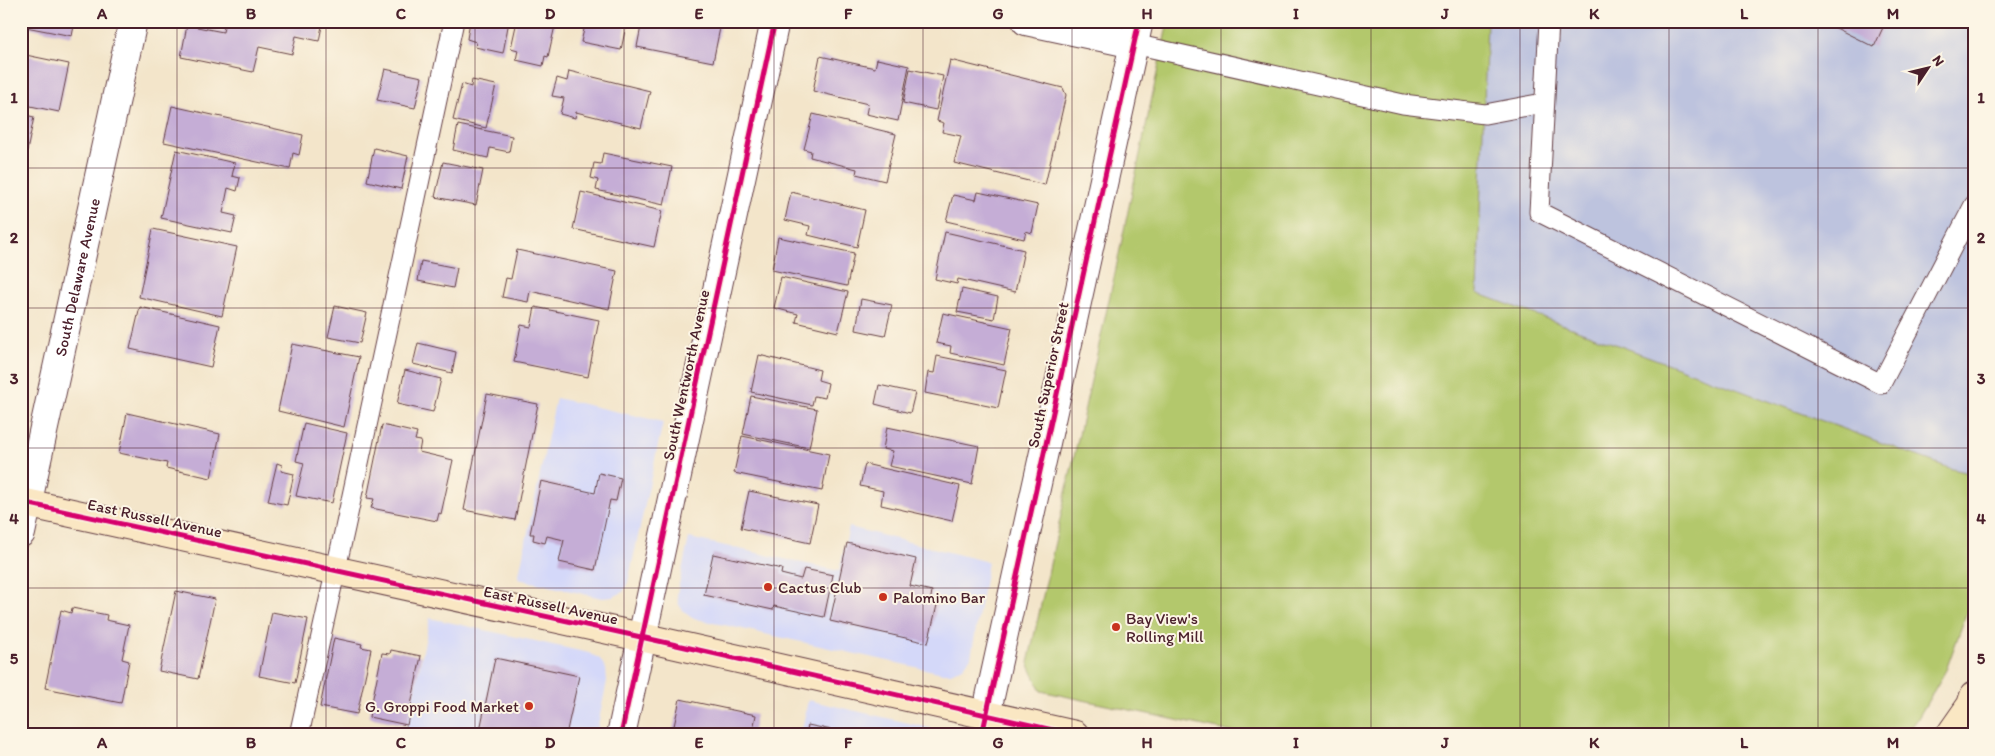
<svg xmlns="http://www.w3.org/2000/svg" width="1995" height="756" viewBox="0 0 1995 756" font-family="Itim,sans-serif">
  <rect width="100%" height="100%" fill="#fcf5e5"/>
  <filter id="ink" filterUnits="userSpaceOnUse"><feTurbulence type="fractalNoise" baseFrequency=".02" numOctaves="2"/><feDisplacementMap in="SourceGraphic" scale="10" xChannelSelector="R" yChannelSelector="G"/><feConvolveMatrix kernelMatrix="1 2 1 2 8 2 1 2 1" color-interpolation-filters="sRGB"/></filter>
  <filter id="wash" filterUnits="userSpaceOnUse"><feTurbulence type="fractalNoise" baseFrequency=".0096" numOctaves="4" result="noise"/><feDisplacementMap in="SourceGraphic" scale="20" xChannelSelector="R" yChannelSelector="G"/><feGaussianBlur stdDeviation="1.12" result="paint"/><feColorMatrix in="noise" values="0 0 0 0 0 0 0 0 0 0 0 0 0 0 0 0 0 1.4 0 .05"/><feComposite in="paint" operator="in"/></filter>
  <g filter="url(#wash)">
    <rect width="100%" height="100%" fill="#f3e5ca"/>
    <g fill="#d4d8f9">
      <path d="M556,398L663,422L628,582L623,592L613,597L602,598L518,579Z"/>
      <path d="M849,527L988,562L971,657L963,667L951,673H943L692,618L683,611L678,603L677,594L689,538L839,571Z"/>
      <path d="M430,618L589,653L600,659L606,669L607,681L596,735H405Z"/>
      <path d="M808,700L930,728L939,735H801Z"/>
    </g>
    <path fill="#bdc3de" d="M1487,21H1974V474L1952,469L1477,293Z"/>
    <path fill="#b3c86c" stroke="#7e744c" d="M1168,21H1487L1477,293L1952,469L1974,474V593L1946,670L1917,720L1905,735H1246L1041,691L1028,663L1115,273Z"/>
    <g id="blocks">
      <g fill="#c5add6">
        <path d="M21,21H75L72,36L21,26Z"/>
        <path d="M225,21H323L319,41L296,36L292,54L259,47L253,72L181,57L187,25L223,32Z"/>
        <path d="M470,21H509L503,53L475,47L476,42L467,39Z"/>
        <path d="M517,21H556L548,57L545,56L543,66L516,60L518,50L511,48Z"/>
        <path d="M586,21H627L621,50L581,42Z"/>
        <path d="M642,21H711L721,23L713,62L637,47Z"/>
        <path d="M1822,21H1886L1874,47Z"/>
        <path d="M21,54L69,64L59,112L21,104Z"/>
        <path d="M820,56L875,68L877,59L909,66L898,121L866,114L868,104L813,91Z"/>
        <path d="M950,60L1063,88L1066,95L1045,185L954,163L961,136L942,132L944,123L937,121Z"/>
        <path d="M385,69L422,77L415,108L377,100Z"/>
        <path d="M910,69L943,76L936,110L903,103Z"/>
        <path d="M569,71L650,91L641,128L576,112L575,118L560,114L564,98L552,96L557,78L567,81Z"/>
        <path d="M472,80L496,85L486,128L453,120L462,84L471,87Z"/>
        <path d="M172,106L303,135L299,155L293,153L290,169L164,142Z"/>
        <path d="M21,114L34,117L27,151L21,149Z"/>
        <path d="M813,114L896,134L885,181L856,174L857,169L810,157L811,151L804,149Z"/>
        <path d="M458,125L512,136L509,152L490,148L488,158L453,150Z"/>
        <path d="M374,148L408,156L401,189L367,181Z"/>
        <path d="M176,150L235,163L232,176L240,178L237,191L228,188L223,213L236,216L232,233L161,218Z"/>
        <path d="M603,153L672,167L664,205L596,190L598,180L591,178L594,163L601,164Z"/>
        <path d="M443,162L483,170L476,205L435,197Z"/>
        <path d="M581,192L662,211L654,247L573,229Z"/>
        <path d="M791,192L865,210L857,247L808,235L810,226L785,220Z"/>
        <path d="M978,192L1038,205L1032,233L1026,231L1024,239L946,221L953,195L976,200Z"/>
        <path d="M153,229L237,247L222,316L139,297Z"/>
        <path d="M945,232L1024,250L1015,292L958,279L957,284L935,279Z"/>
        <path d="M778,237L854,253L847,286L772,270Z"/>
        <path d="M517,250L617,271L609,309L530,291L528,302L502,297L506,278L511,279Z"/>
        <path d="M421,261L457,268L453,288L418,281Z"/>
        <path d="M781,277L848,292L838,332L796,322L798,314L774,308Z"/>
        <path d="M962,289L998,297L994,319L957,312Z"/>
        <path d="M861,299L892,305L885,336L856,330Z"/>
        <path d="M335,306L367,313L360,343L328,337Z"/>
        <path d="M140,307L220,325L211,367L130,349Z"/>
        <path d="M535,307L599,320L588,377L514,362L521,325L531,327Z"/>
        <path d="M943,313L1012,328L1004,365L950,353L951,346L936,343Z"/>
        <path d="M418,343L456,352L452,373L413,364Z"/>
        <path d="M292,344L359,357L344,427L278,411Z"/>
        <path d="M759,355L820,370L818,380L828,383L825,398L814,396L812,405L751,392Z"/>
        <path d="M937,356L1006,370L998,408L925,393L928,372L934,373Z"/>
        <path d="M405,370L441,379L433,412L397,404Z"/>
        <path d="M879,385L915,393L910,413L875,404Z"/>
        <path d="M487,394L538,404L515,520L464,510Z"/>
        <path d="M751,396L817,409L809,448L743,434Z"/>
        <path d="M127,413L220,434L211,478L166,468L167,463L119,453Z"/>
        <path d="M304,423L347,433L332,503L296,496L304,463L296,461Z"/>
        <path d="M382,425L417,433L415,440L421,441L419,452L453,460L441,514L439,513L437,521L371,508L374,499L367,498Z"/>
        <path d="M887,427L979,446L972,484L889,466L893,451L883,449Z"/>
        <path d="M742,436L829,454L822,491L734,473Z"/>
        <path d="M277,463L282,465L281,471L294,474L287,505L268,501Z"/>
        <path d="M865,464L960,486L952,521L881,505L883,491L860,486Z"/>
        <path d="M599,473L621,478L616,501L610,500L595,570L559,562L564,540L547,536L545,543L533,540L534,534H530L541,481L595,493Z"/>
        <path d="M749,491L818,505L810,543L741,528Z"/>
        <path d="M847,543L916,559L910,586L932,591L930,603L937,605L928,643L830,621Z"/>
        <path d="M713,554L782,569L781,574L801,579L804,569L833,575L824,617L774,606L773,610L704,595Z"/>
        <path d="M176,591L215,599L198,679L159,671Z"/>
        <path d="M72,608L107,615L106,620L129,625L122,659L129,661L121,703L45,688L61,610L71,613Z"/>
        <path d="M272,612L308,619L295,683L259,676Z"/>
        <path d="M334,638L362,644L361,647L371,649L357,714L320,707Z"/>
        <path d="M391,650L421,656L407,725L369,717L382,653L390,654Z"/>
        <path d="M495,658L579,676L566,735H479Z"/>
        <path d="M680,699L756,715L752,735H672Z"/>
        <path d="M808,725L851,734V735H806Z"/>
        <path d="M408,730L426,734V735H407Z"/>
      </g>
    </g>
  </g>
  <g filter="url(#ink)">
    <use href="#blocks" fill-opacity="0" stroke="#633d43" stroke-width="1"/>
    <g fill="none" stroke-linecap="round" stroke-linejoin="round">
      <defs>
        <g id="lane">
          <path d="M1549,21L1539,212L1881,384L1974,205"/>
          <path d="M1134,44L1403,104L1485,114L1543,103"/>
          <path d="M299,735L345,528L454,21"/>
        </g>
        <g id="street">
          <path d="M1026,21L1134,44"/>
          <path id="s1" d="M21,533L133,21"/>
          <path d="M986,715L1139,21"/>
          <path d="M621,735L775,21"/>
        </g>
        <g id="secondary">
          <path d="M21,502L641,637L1075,735"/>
          <path d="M1950,735L1971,705L1974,696"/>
        </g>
      </defs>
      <use href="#lane" stroke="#633d43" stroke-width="21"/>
      <use href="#street" stroke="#633d43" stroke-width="30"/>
      <use href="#secondary" stroke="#633d43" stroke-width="30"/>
      <use href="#lane" stroke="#fff" stroke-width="19"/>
      <use href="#street" stroke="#fff" stroke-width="28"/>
      <use href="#secondary" stroke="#fae7c3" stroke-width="28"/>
      <defs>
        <g id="cycleway">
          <path d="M21,502L641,637L1075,735"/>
          <path d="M621,735L775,21"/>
          <path d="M982,735L1139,21"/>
        </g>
      </defs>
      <use href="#cycleway" stroke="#fcf5e5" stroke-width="8"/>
      <use href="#cycleway" stroke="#d6006c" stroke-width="5"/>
    </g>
  </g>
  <path fill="none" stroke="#4a1f2b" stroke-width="1" stroke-opacity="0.55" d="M177,21V735M326,21V735M475,21V735M624,21V735M774,21V735M923,21V735M1072,21V735M1221,21V735M1371,21V735M1520,21V735M1669,21V735M1818,21V735M21,168H1974M21,308H1974M21,448H1974M21,588H1974"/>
  <g fill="#c8321e" stroke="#fcf5e5" stroke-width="2">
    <circle cx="768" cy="587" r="5"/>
    <circle cx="883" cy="597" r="5"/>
    <circle cx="1116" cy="627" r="5"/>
    <circle cx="529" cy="706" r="5"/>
  </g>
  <g text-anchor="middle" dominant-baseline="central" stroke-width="4" stroke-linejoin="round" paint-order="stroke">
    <g font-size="16" fill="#4a1f2b" stroke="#fcf5e5">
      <text stroke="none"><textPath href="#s1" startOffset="262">South Delaware Avenue</textPath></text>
      <text transform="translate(686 375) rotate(-78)">South Wentworth Avenue</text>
      <text transform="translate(1048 375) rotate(-78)">South Superior Street</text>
      <text transform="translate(155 518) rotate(12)">East Russell Avenue</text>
      <text transform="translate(551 605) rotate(12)">East Russell Avenue</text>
    </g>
    <g font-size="16" fill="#4a1f2b" stroke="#fcf5e5" text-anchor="start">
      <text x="778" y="587">Cactus Club</text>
      <text x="893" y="597">Palomino Bar</text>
      <text x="1126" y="618">Bay View's<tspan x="1126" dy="18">Rolling Mill</tspan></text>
      <text x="519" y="706" text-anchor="end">G. Groppi Food Market</text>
    </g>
  </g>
  <rect width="1995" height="756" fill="none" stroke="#fcf5e5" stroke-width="55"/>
  <g transform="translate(1928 68) rotate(55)" stroke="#fcf5e5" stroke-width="4" paint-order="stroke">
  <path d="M0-4L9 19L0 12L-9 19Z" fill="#4a1f2b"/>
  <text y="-8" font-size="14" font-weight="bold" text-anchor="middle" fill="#4a1f2b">N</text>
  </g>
  <rect x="28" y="28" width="1940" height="700" fill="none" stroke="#4a1f2b" stroke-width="2"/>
  <g font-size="16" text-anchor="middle" font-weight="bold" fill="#4a1f2b">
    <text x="102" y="19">A</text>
    <text x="251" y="19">B</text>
    <text x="401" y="19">C</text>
    <text x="550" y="19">D</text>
    <text x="699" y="19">E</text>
    <text x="848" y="19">F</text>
    <text x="998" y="19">G</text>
    <text x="1147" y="19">H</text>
    <text x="1296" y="19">I</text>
    <text x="1445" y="19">J</text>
    <text x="1594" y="19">K</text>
    <text x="1744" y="19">L</text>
    <text x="1893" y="19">M</text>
    <text x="14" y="103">1</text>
    <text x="1981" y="103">1</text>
    <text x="14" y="243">2</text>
    <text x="1981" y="243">2</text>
    <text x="14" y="384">3</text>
    <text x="1981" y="384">3</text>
    <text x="14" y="524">4</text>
    <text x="1981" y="524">4</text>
    <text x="14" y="664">5</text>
    <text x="1981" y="664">5</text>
    <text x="102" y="748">A</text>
    <text x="251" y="748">B</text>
    <text x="401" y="748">C</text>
    <text x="550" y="748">D</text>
    <text x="699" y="748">E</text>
    <text x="848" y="748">F</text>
    <text x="998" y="748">G</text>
    <text x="1147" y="748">H</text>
    <text x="1296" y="748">I</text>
    <text x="1445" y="748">J</text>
    <text x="1594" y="748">K</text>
    <text x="1744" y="748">L</text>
    <text x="1893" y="748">M</text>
  </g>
</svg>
